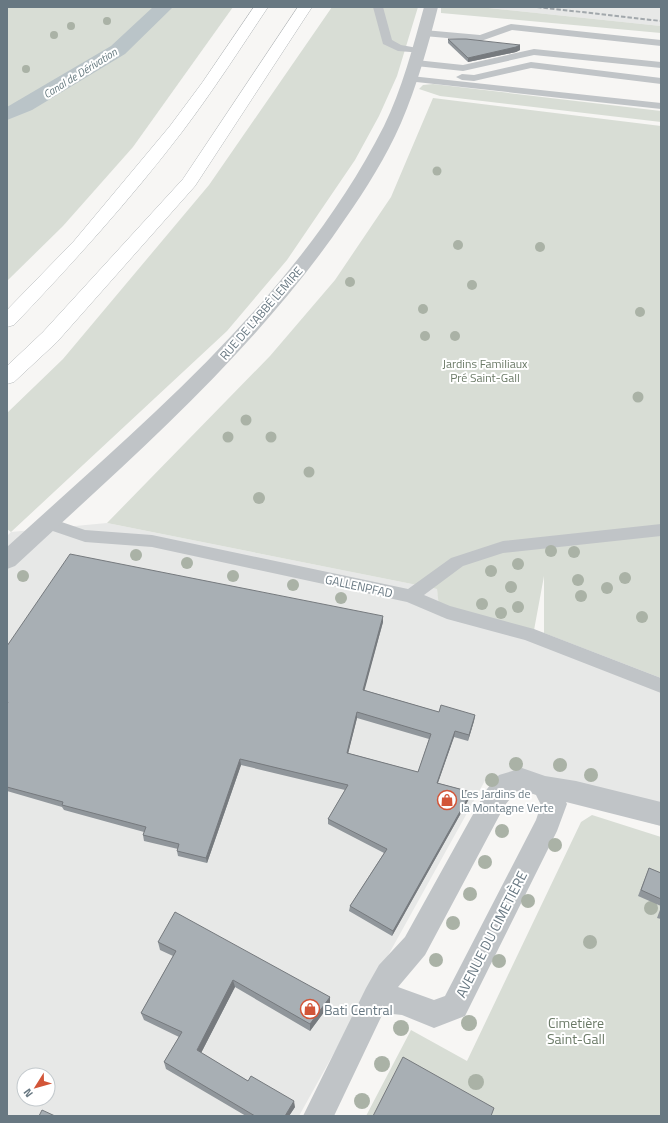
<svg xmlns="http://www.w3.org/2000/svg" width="668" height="1123" viewBox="0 0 668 1123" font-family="'Titillium Web',sans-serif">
  <rect width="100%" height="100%" fill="#f7f6f4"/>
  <g fill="#e7e8e7" fill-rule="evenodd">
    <path d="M479,7H661V26Z"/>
    <path d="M107,523L437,589L441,616L532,641L661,687V826L487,777L299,1116H7V536L11,532ZM24,1075H48V1099H24Z"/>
  </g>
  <g fill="#d8ddd5">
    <path d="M7,7H233L133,147L63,226L7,281Z"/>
    <path d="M332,7H418L397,76L379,116L355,160L287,260L227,331L11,532L7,529V413L63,359L209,185Z"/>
    <path d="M441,7H479L661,26V33L441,13Z"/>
    <path d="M433,84L661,111V122L440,96L419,89L423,85Z"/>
    <path d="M433,98L661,126V678L544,633V576L532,641L440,616L437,589L107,523L270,356L335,280L391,197Z"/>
    <path d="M592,815L661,837V1116H366L411,1030L467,1061L581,822Z"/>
  </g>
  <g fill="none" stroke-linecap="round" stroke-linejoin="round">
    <path fill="#bac4c8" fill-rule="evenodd" d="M153,7H173L125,54L32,110L7,120V107L111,46Z"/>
    <defs>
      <g id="trunk">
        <path d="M254,7H268C240,49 213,91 182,132C130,200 73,263 14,325L7,327V310L74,241L170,126L202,83Z"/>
        <path d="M298,7H312L195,186L57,342L14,382L7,384V366L43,332L183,179Z"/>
      </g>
    </defs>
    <use href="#trunk" stroke="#b3b7b9" stroke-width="1"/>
    <g fill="#c0c4c7" fill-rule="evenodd">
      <path d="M373,7H383L392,40L401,45L423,49L424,51L423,53L398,51L383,44Z"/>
      <path d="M511,24L661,40V46L512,30L481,41L424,36L419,33L424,30L480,35Z"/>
      <path d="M534,49L661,62V68L534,55L463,71L416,66L410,63L416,60L463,65Z"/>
      <path d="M531,62L661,78V84L531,68L474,81L462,80L456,77L462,74L474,75Z"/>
      <path d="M411,76L661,103V109L407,81L405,79L407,77Z"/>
      <path d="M47,517L85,530L152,535L408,589L451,558L503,541L661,524V536L503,553L463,566L424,595L450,606L534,629L661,678V693L525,640L447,619L407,602L152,547L85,542L41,527L39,523L41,519Z"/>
    </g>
    <g fill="#c0c4c7" fill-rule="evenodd">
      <path d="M424,7H438C428,46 417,86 401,123C386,157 366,189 345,219C255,352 132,457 15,566L7,569V547C146,420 297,297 384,126C402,89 413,47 424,7Z"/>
      <path d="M522,768L545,776L576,781L661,802V826L566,802L567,804L557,831L465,1016L434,1028L402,1015L383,1013L334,1116H303L366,988L379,965L405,937L487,789L499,775ZM522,790L536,795L541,805L536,820L445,996L434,1000L398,987L425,955L505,805L516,792Z"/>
    </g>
    <use href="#trunk" fill="#fff" fill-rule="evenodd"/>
    <g stroke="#a2a8ac" stroke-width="2" stroke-dasharray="4.5 2" stroke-linecap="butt">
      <path d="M537,7L661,21"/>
      <path d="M658,7H661"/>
    </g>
  </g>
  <g fill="#aab2a6">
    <circle cx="107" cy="21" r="4"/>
    <circle cx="71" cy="26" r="4"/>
    <circle cx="54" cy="35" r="4"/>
    <circle cx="26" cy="69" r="4"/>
    <circle cx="437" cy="171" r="4.5"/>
    <circle cx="458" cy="245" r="5"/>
    <circle cx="540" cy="247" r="5"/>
    <circle cx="350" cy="282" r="5"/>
    <circle cx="472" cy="285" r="5"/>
    <circle cx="423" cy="309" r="5"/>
    <circle cx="640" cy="312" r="5"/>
    <circle cx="425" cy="336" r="5"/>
    <circle cx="455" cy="336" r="5"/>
    <circle cx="638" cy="397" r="5.5"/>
    <circle cx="246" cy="420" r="5.5"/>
    <circle cx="228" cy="437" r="5.5"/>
    <circle cx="271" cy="437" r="5.5"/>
    <circle cx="309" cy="472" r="5.5"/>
    <circle cx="259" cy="498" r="6"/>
    <circle cx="551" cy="551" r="6"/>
    <circle cx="574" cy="552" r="6"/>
    <circle cx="136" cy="555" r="6"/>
    <circle cx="187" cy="563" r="6"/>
    <circle cx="518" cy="564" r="6"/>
    <circle cx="491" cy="571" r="6"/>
    <circle cx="23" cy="576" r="6"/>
    <circle cx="233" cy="576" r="6"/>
    <circle cx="625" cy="578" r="6"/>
    <circle cx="578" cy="580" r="6"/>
    <circle cx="293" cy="585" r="6"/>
    <circle cx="511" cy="587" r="6"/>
    <circle cx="607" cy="588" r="6"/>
    <circle cx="581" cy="596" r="6"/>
    <circle cx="341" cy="598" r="6"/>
    <circle cx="482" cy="604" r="6"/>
    <circle cx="518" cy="607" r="6"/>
    <circle cx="501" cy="613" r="6"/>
    <circle cx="642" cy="617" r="6"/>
    <circle cx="516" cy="764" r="7"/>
    <circle cx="560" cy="765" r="7"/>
    <circle cx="591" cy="775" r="7"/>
    <circle cx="492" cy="780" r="7"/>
    <circle cx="502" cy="831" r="7"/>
    <circle cx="555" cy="845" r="7"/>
    <circle cx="485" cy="862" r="7"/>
    <circle cx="470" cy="894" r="7"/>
    <circle cx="528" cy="901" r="7"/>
    <circle cx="651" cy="908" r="7"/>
    <circle cx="453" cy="923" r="7"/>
    <circle cx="590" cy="942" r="7"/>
    <circle cx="436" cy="960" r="7"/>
    <circle cx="499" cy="961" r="7"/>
    <circle cx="469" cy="1023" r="8"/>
    <circle cx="401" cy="1028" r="8"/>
    <circle cx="382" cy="1064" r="8"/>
    <circle cx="476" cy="1082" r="8"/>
    <circle cx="362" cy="1101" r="8"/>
  </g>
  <g fill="#90969b" fill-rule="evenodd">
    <path d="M448,39L520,50L516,52L468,62L448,43Z"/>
    <path d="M383,622L364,690L439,712L475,715L474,721L468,741L454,737L438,783L471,792L470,797L392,936L349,911L350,906L384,853L328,824V819L345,790L241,765L207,863L178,856L177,851L178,849L144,841L143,835L144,832L64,810L62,807L7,791V646ZM357,718L429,739L418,772L348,753Z"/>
    <path d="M649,868L661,873V906L638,896Z"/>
    <path d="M661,907V919L657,918Z"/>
    <path d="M158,942L330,997V1004L310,1031L235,987L201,1053L248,1081L295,1107L289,1116H246L166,1069L164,1062L179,1037L144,1020L141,1013L173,956L160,950Z"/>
  </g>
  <g fill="#767a7e">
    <path d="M520,45V50L516,52L468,62V58Z"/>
    <path d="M383,616V622L363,696V690Z"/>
    <path d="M357,712V718L347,758V753Z"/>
    <path d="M475,715L474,721L468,741L469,735Z"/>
    <path d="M455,731L454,737L436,788L437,783Z"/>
    <path d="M240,759L241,765L207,863L206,858Z"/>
    <path d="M471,792L470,797L392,936L393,931Z"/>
    <path d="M233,980L235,987L199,1057L197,1050Z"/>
    <path d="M330,997V1004L310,1031V1024Z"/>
    <path d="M294,1101L295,1107L289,1116H285Z"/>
  </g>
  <g fill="#a8afb4" stroke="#767a7e" fill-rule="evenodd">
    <path d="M448,39H466L520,45L516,47L468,58Z"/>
    <path d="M70,554L383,616L363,690L439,712L441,705L475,715L469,735L455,731L437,783L471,792L393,931L350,906L387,849L328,819L348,785L240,759L206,858L177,851L179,844L143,835L146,827L62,805L63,802L7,787V704L8,702H7V646ZM357,712L431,734L418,772L347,753Z"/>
    <path d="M649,868L661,873V899L641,890Z"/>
    <path d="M175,912L330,997L310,1024L233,980L197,1050L248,1081L251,1076L294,1101L285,1116H255L164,1062L182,1032L141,1013L176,951L158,942Z"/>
    <path d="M403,1057L494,1108L491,1116H373Z"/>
    <path d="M42,1110L55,1116H39Z"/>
  </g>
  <defs>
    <symbol id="shop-ring" viewBox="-11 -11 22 22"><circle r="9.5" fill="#fff" stroke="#d25538" stroke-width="1.5"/><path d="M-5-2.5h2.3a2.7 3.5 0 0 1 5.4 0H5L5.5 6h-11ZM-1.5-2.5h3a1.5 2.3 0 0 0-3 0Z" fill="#d25538"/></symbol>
  </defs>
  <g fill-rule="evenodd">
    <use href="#shop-ring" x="436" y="789" width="22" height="22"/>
    <use href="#shop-ring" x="299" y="998" width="22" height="22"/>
  </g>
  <g text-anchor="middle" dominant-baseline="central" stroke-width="4" stroke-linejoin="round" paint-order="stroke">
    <g font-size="11" font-style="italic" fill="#64787e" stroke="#fff">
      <text transform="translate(80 73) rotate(-32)">Canal de Dérivation</text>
    </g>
    <g font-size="12" fill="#687882" stroke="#fff">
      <text transform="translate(261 313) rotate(-49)">RUE DE L'ABBÉ LEMIRE</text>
      <text transform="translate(359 586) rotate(12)">GALLENPFAD</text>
    </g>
    <g font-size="12" fill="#6b7a67" stroke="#fff">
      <text x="485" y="363">Jardins Familiaux<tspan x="485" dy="14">Pré Saint-Gall</tspan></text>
    </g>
    <g font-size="12" fill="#687882" stroke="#fff" text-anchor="start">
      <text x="461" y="793">Les Jardins de<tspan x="461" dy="14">la Montagne Verte</tspan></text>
    </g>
    <g font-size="14" fill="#687882" stroke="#fff">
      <text transform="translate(491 934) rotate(-63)">AVENUE DU CIMETIÈRE</text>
    </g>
    <g font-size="14" fill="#687882" stroke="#fff" text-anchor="start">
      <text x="324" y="1009">Bati Central</text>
    </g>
    <g font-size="14" fill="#6b7a67" stroke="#fff">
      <text x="576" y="1022">Cimetière<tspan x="576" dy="16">Saint-Gall</tspan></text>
    </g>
  </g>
  <rect width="668" height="1123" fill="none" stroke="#687882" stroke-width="16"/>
  <g transform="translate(36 1087) rotate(233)"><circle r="19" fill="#ffffff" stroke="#c3c9cd"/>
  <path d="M0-3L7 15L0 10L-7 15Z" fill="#d25538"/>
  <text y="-6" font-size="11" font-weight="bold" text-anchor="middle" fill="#687882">N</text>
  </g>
</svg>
